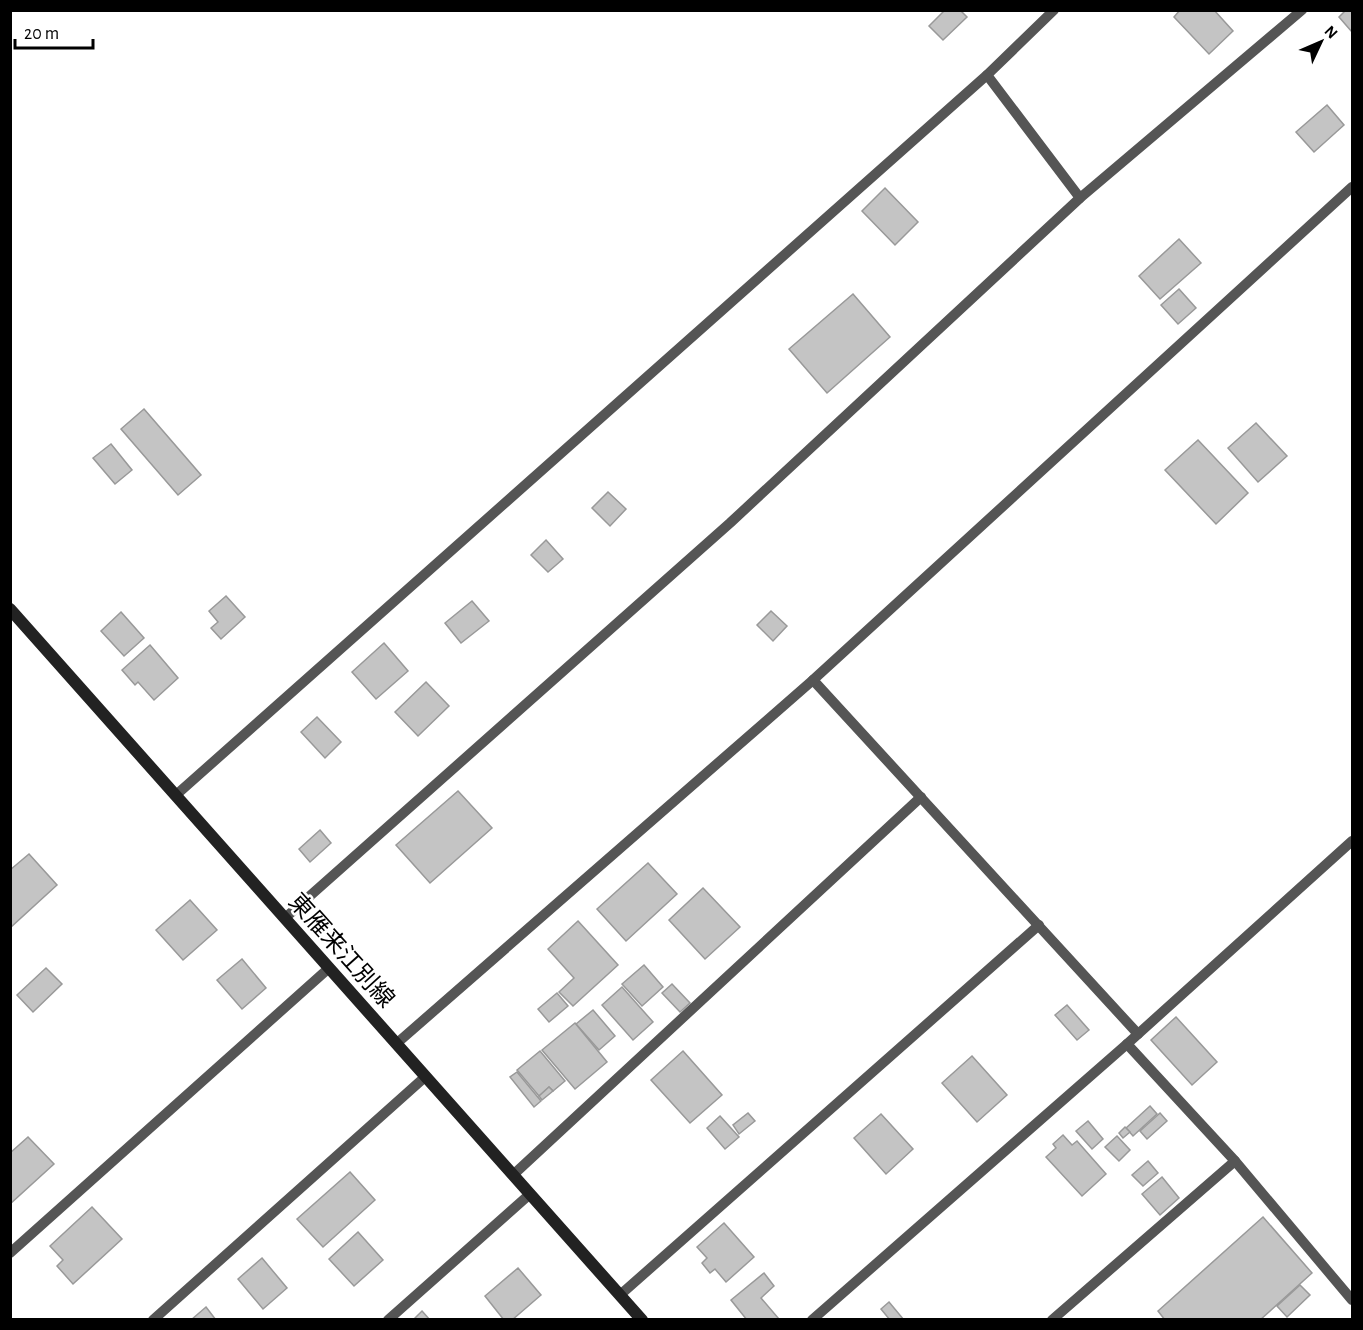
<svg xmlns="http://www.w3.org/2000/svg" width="1363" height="1330" viewBox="0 0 1363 1330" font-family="'Alegreya Sans','Noto Sans JP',sans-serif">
  <rect width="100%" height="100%" fill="#fff"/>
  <g fill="#c4c4c4" stroke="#999" stroke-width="1.5">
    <path d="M945,10H960L967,17L943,40L929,26Z"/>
    <path d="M1180,10H1214L1233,31L1209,54L1174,17Z"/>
    <path d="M1346,10H1352V32L1339,17Z"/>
    <path d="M1327,105L1344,125L1314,152L1296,132Z"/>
    <path d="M885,188L918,222L895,245L862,211Z"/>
    <path d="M1179,239L1201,263L1160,299L1139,276Z"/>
    <path d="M1179,289L1196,308L1178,324L1161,305Z"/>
    <path d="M853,294L890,337L827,393L789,349Z"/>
    <path d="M144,409L201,475L178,495L121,429Z"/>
    <path d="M1256,423L1287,456L1258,482L1228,448Z"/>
    <path d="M1198,440L1248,493L1216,524L1165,470Z"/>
    <path d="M111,444L132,470L115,484L93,458Z"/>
    <path d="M608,492L626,509L610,526L592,508Z"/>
    <path d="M546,540L563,559L548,572L531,555Z"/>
    <path d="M226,596L245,617L221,639L211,628L218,622L209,611Z"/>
    <path d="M472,601L489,621L461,643L445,623Z"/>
    <path d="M771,611L787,626L773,641L757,625Z"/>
    <path d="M121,612L144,638L124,656L101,631Z"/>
    <path d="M384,643L408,671L376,699L352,672Z"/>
    <path d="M150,645L178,678L154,700L138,682L135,685L122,670Z"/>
    <path d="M426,682L449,706L418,736L395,712Z"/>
    <path d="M317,717L341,742L325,758L301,732Z"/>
    <path d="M458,791L492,828L430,883L396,845Z"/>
    <path d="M320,830L331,843L310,862L299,849Z"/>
    <path d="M29,854L57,885L11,927L10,870Z"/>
    <path d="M648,863L677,894L626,941L597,909Z"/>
    <path d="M703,888L740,927L705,959L669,920Z"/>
    <path d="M190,900L217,930L183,960L156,930Z"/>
    <path d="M578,921L618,965L573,1006L559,992L574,978L548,949Z"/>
    <path d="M242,959L266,988L242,1009L217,980Z"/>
    <path d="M644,965L663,987L642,1006L622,984Z"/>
    <path d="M46,968L62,984L33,1012L17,995Z"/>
    <path d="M672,984L690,1003L680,1012L662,993Z"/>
    <path d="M622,987L653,1022L633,1040L602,1005Z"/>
    <path d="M557,993L568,1006L549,1022L538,1009Z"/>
    <path d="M1067,1005L1089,1030L1077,1040L1055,1015Z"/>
    <path d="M593,1010L615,1036L599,1050L576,1024Z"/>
    <path d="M1176,1017L1217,1062L1192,1085L1151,1040Z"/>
    <path d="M575,1023L607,1062L575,1089L542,1050Z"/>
    <path d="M540,1051L565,1081L553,1091L549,1087L539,1096L517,1070Z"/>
    <path d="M683,1051L722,1095L690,1123L651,1080Z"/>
    <path d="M972,1056L1007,1095L977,1122L942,1083Z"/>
    <path d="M517,1072L541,1101L534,1107L510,1077Z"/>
    <path d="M549,1087L553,1091L542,1100L539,1096Z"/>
    <path d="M1150,1106L1157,1114L1133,1136L1126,1128Z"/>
    <path d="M748,1113L755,1121L739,1134L733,1125Z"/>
    <path d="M1160,1113L1167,1121L1147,1139L1140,1131Z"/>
    <path d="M881,1114L913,1149L886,1174L854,1138Z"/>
    <path d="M720,1116L739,1137L725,1149L707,1128Z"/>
    <path d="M1088,1121L1103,1139L1092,1149L1076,1131Z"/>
    <path d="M1125,1127L1130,1132L1123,1138L1119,1133Z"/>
    <path d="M1063,1135L1072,1145L1077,1141L1106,1174L1082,1196L1046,1157L1056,1148L1053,1144Z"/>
    <path d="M1117,1136L1130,1150L1119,1161L1105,1147Z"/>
    <path d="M28,1137L54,1164L10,1204V1153Z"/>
    <path d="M1148,1161L1158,1173L1143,1186L1132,1175Z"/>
    <path d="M350,1172L375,1200L323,1247L297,1219Z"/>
    <path d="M1162,1177L1179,1198L1160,1215L1142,1194Z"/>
    <path d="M92,1207L122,1239L73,1284L57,1266L63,1260L50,1246Z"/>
    <path d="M1263,1217L1312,1273L1260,1320H1165L1158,1311Z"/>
    <path d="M724,1223L754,1257L726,1282L715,1269L710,1273L702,1263L707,1258L697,1247Z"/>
    <path d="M358,1232L383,1260L354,1286L329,1259Z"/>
    <path d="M262,1258L287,1288L263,1309L238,1279Z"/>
    <path d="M518,1268L541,1295L512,1320H504L485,1296Z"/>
    <path d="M764,1273L774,1286L761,1298L779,1319L747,1320L731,1300Z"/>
    <path d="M1300,1285L1310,1295L1287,1317L1277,1306Z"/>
    <path d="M889,1302L904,1320H890L881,1309Z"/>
    <path d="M206,1307L216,1320H191Z"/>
    <path d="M422,1311L430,1320H413Z"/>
  </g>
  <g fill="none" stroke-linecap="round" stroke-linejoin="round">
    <g stroke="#555" stroke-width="10">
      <path d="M1054,10L987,75L1080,198"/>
      <path d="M813,680L1138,1034"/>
      <path d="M176,795L987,75"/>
      <path d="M285,918L730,523L1080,198L1302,10"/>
      <path d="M396,1044L813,680L1352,187"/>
      <path d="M1127,1044L1235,1161L1352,1300"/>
      <path d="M513,1175L921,797"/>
      <path d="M10,1253L329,968"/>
      <path d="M620,1295L1039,925"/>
      <path d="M153,1320L425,1077"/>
      <path d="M388,1320L530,1194"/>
      <path d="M812,1320L1127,1044L1352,841"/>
      <path d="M1052,1320L1235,1161"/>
    </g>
    <path stroke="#222" stroke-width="12" d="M10,609L642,1320"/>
  </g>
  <g text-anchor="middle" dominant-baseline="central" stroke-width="5" stroke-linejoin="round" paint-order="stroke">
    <g font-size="24" fill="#000" stroke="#fff">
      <text transform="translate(341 951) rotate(48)">東雁来江別線</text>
    </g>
  </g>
  <rect width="1363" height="1330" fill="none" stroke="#000000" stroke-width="24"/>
  <g transform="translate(1321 42) rotate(46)" stroke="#ffffff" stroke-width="4.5" paint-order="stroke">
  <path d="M0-4.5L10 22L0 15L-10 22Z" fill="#000000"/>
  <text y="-9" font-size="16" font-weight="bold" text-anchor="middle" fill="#000000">N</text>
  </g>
  <path d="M15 39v9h78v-9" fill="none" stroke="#000000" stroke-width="3"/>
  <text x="24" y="39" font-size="18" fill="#000000" stroke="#ffffff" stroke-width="4.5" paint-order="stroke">20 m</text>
</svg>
